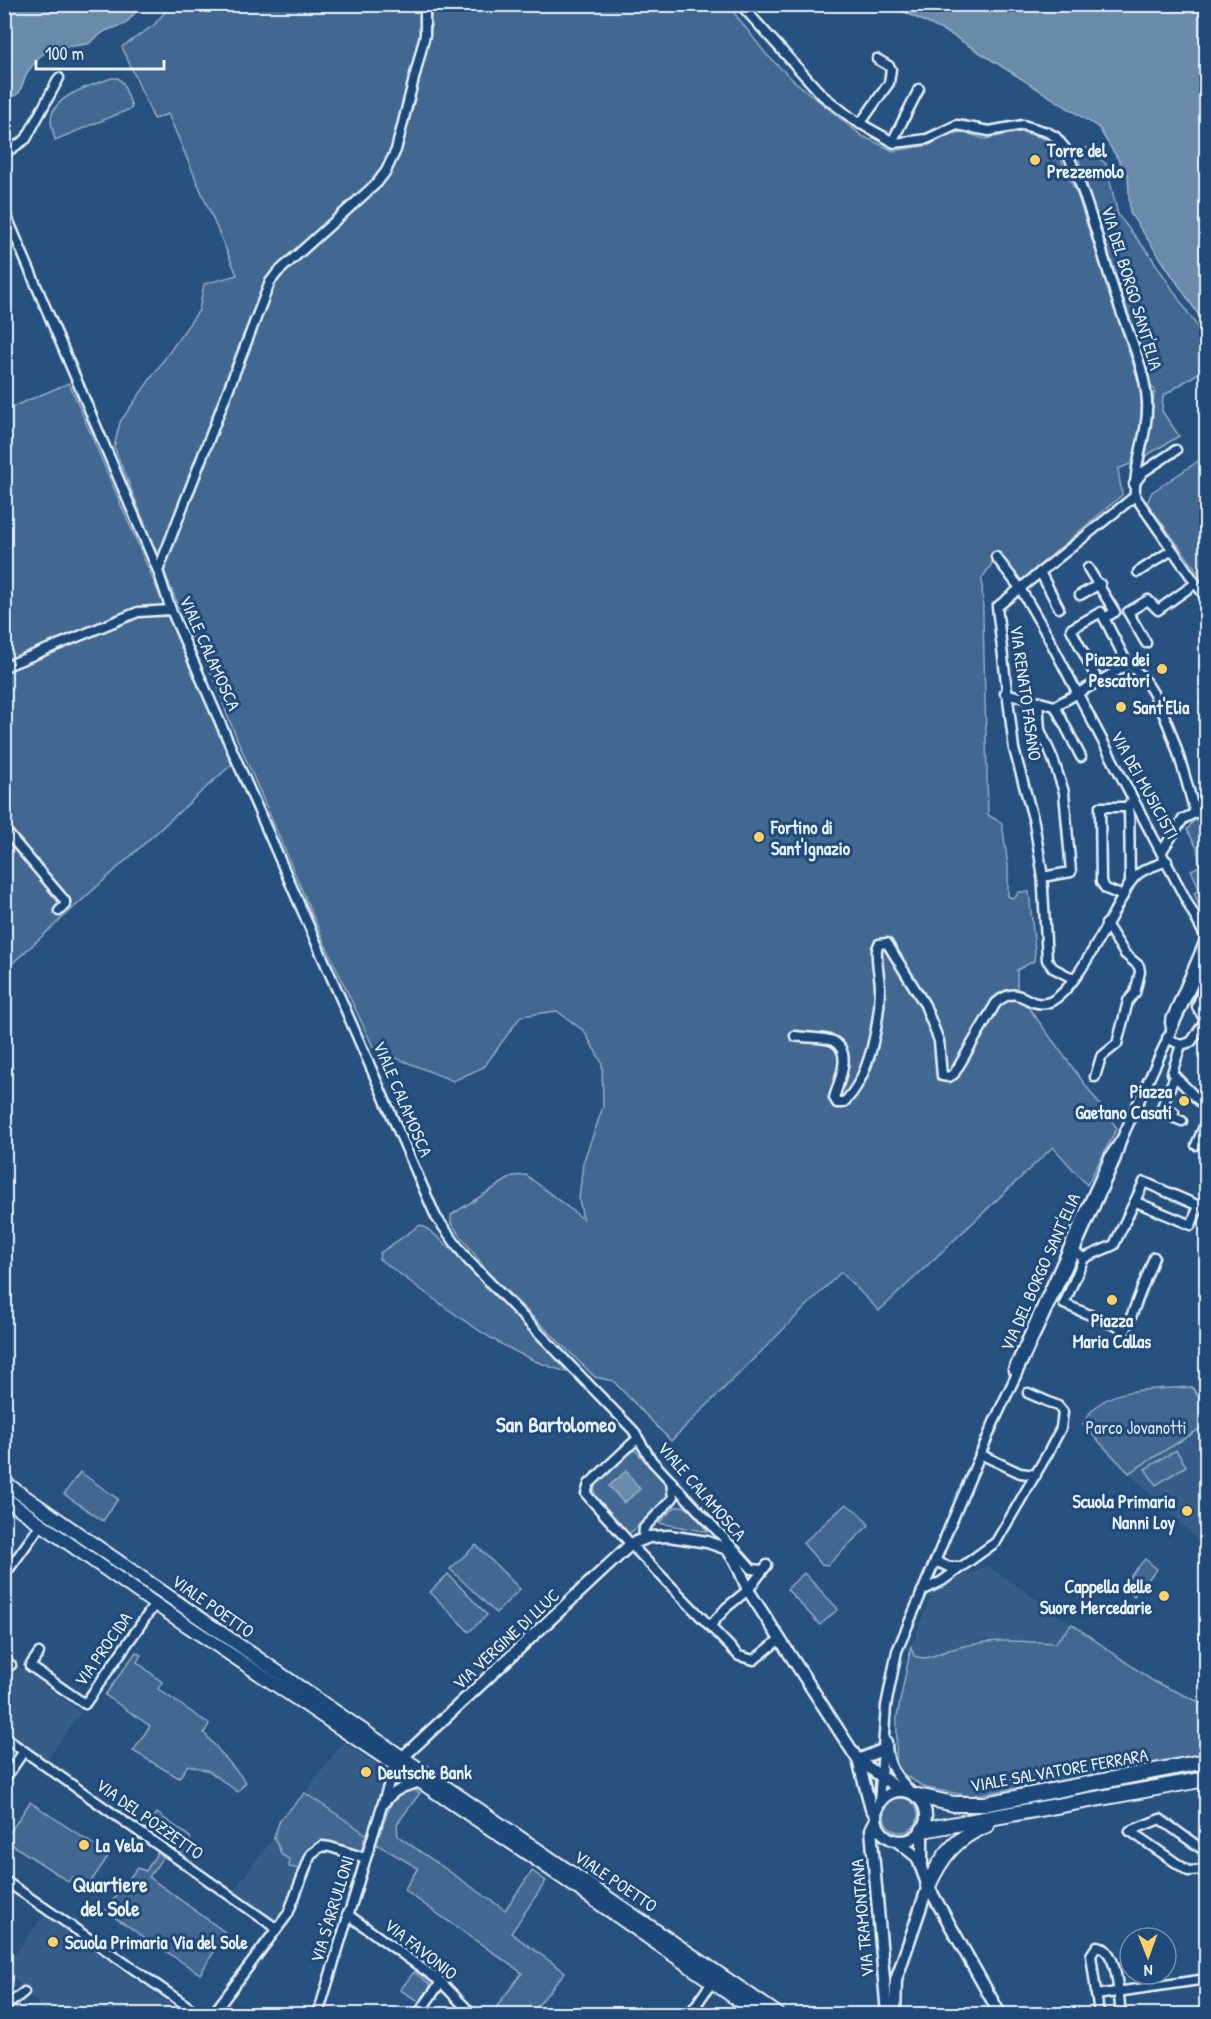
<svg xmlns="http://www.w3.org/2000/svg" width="1211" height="2019" viewBox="0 0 1211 2019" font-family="'Patrick Hand',sans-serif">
  <rect width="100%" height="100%" fill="#27517f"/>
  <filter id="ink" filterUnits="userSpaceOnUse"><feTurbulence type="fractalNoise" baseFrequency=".0167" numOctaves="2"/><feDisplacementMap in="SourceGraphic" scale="12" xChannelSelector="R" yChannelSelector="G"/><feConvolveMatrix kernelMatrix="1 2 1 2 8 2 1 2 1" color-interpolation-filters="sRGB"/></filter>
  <g filter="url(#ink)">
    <g fill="#355d88">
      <path d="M1206,1425V1549L1129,1473Z"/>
      <path d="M987,1565L1072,1624L1055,1643L1031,1640H982L945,1651L925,1660L914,1656L911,1647L932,1593L950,1578L973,1573Z"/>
      <path d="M4,1666L11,1670L18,1666L81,1712L47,1760L5,1731Z"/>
      <path d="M343,1742L379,1766L383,1774L366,1834L305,1793Z"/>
      <path d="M274,1837L282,1855L290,1860L289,1867L300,1869L289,1902L277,1918L273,1919L233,1891Z"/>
      <path d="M44,1915L174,2007L168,2014H47L5,1968Z"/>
    </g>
    <g fill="#436891" stroke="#96acc4" stroke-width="1.5">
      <path d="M171,5H728L766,54L793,80L862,136L894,151L929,145L947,135L962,132L985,139L1021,132L1040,137L1054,144L1078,197L1139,383C1144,411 1140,435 1133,463L1118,469L1122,495L1020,582L999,554L982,578L988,815L1002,823L1008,866V896L1014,899L1019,892H1029L1035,950L1034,961L1017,970V998L1023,1000L1117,1128L1087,1185L1053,1147L879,1311L841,1272L671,1441L613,1381L595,1377L489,1274L451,1223V1215L513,1176L526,1175L583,1219L579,1199L583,1163L603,1107L602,1063L584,1031L557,1011L521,1016L484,1067L453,1081L374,1049L325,944L227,715L219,689L182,615L114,447L120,422L199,310L204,284L237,275L168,114L154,119L122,47L154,25Z"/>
      <path d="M112,78H118L123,83L132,107L130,109L55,140C54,134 51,126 51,120C52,95 93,85 112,78Z"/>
      <path d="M1086,147L1106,164L1118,215L1150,255L1206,340V368L1163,396L1162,411L1179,436L1144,457L1155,390L1148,385L1133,328L1078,157Z"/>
      <path d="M69,383L232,764L5,970V410Z"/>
      <path d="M1206,456V583L1147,503L1152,492Z"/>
      <path d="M1206,817V918H1204L1194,893L1200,890L1191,870L1200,866L1197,848L1187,830L1192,822Z"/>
      <path d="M420,1225C439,1230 535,1336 556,1357L567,1372C500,1355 436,1299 379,1259L380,1253Z"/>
      <path d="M1192,1387L1206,1409V1425L1129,1473L1083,1425C1100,1384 1153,1390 1192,1387Z"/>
      <path d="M634,1449L667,1485L668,1500L629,1534C617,1522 590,1503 595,1484Z"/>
      <path d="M1176,1450L1186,1466L1156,1485L1145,1469Z"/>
      <path d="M80,1472L118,1499L103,1521L64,1494Z"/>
      <path d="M846,1504L859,1513L869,1525L828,1565L821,1564L803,1543Z"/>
      <path d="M683,1506L691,1511L708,1532L659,1523L675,1507Z"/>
      <path d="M476,1545L520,1589L496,1613L450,1569Z"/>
      <path d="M1145,1559L1157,1569L1134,1596L1122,1586Z"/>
      <path d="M804,1573L838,1609L820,1625L787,1589Z"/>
      <path d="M448,1574L487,1615L469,1632L430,1592Z"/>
      <path d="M1072,1624L1153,1681L1206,1705V1753L1070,1782L1045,1783L970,1796L926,1788L896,1770L897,1716L911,1647L914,1656C928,1661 935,1654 949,1650C992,1637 1013,1641 1055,1643Z"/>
      <path d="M136,1652L141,1655L137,1662L162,1682L158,1689L209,1724L204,1733L246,1782L238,1792L209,1771L188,1765L179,1778L133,1751L150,1726L105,1695Z"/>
      <path d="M413,1789L420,1793L397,1824L398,1836L505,1910L532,1871L546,1881L511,1933L565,1972L531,2014H491L522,1973L404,1890L418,1868L376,1844L394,1795Z"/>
      <path d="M305,1793L366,1834L360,1854L324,1844L312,1848L300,1869L289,1867L290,1860L282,1855L274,1837L280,1820Z"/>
      <circle cx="901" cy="1815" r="17"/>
      <path d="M30,1802L109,1855L88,1886L72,1877L69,1882L5,1840Z"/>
      <path d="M157,1813L190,1837L192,1846L185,1856L146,1828Z"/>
      <path d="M159,1850L165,1854L149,1877L226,1933L200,1974L105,1911L137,1868L146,1871Z"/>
      <path d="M414,1972L431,1985L420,2002L400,1990Z"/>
    </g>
    <g fill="#6b8aaa" stroke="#9db3c9" stroke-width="1.5">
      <path d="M5,4H142V5L125,24L105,31L88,44L50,49L38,58L27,73L19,93L5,101Z"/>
      <path d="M890,5H1206V326L1130,213L1128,175L1098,127L952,35Z"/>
      <path d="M626,1471L640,1489L624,1503L609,1486Z"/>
    </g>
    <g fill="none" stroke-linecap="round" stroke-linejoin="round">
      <defs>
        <g id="minor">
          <path d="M741,5L822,95L854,120L895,143L927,139L957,125L989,131L1023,125L1047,132L1056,137L1065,148C1088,197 1100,248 1117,300C1127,331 1145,367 1147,401C1149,433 1133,464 1135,496L1206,598"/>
          <path d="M860,124L889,83L891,69L889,66L877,59"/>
          <path d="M892,142L919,89"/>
          <path d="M4,154L26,139L59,78"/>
          <path d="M4,210L158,571L171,610L436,1217L467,1259L633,1430L652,1461L735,1550L736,1560"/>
          <path d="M1134,484L1143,472L1176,450"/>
          <path d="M996,557L1020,588L1046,633L1206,938"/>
          <path d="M1088,568L1115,612L1104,618"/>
          <path d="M158,571L270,282L277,273L377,183L386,171L396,150L425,35V4"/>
          <path d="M1040,572L1059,608"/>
          <path d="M1138,572L1172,550"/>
          <path d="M1080,595L1100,584"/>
          <path d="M1146,643L1128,612L1148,600L1158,610L1196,583"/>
          <path d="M4,667L138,612L171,610"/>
          <path d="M1098,681L1071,629L1101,612L1128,665"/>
          <path d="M1005,693L1055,706L1128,665C1163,684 1185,776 1195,813L1183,819L1162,851"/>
          <path d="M1038,701L1040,730L1053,759L1064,792L1071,872L1042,877"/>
          <path d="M1206,703V704"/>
          <path d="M1055,706L1081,757"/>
          <path d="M1129,804L1130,880"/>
          <path d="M1195,813L1206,811"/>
          <path d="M4,829L65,901V905L59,911"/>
          <path d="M1123,896L1106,889L1101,882L1100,807H1127"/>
          <path d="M1074,979L1053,968L1047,960L1042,871L1034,822L1014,749L997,607L1135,496"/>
          <path d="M1205,1020L1197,1007L1206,981"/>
          <path d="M1171,1028L1170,1022L1206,938"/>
          <path d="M795,1036C806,1038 824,1037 833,1041C854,1052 838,1083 834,1098L837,1103H843C870,1079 880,1021 880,986C879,973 876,961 877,949L879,944L887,943L925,1005L939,1041L942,1076L949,1077L954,1074L996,1003C1020,982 1024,1007 1046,1003C1073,998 1108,920 1123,896C1134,871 1143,870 1167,861"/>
          <path d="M1167,1038L1181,1045L1191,1042L1206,1020"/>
          <path d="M1181,1045L1172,1073L1206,1108"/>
          <path d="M1175,1076L1162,1107L1174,1112L1172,1117L1182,1121"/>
          <path d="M1095,1077L1101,1057L1117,1044L1128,1001L1135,993L1140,972L1139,966L1125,954L1106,924"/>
          <path d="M1196,1145L1206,1122"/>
          <path d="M1136,1202L1191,1225L1199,1206"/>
          <path d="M1079,1255L1084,1258L1114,1245L1144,1182L1199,1206L1206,1203"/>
          <path d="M1084,1258L1064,1304L1126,1330L1154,1257"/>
          <path d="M1013,1370L1110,1156L1122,1138L1206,955"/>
          <path d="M638,1438L589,1484L586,1494L637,1551L739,1656L754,1660L780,1639"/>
          <path d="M980,1454L1020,1473L1036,1475"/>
          <path d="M643,1540L644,1528L673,1498L671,1481"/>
          <path d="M735,1550L752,1569L762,1570"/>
          <path d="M935,1561L949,1567H959"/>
          <path d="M4,1576L42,1523"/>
          <path d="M922,1591L942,1581L996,1542L1048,1453L1061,1428L1063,1412L1058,1406L1028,1393"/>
          <path d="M710,1626L727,1607L748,1590L767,1565"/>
          <path d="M39,1653L30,1666L85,1704L155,1604"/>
          <path d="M4,1660L11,1665"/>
          <path d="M4,1737L276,1928"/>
          <path d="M887,1742C887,1766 896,1776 912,1793"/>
          <path d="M4,1780L24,1751"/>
          <path d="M385,1802C395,1789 405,1786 421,1782"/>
          <path d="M879,1804L886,1706L897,1651L994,1422L1074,1253L1116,1158L1122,1138"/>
          <path d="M1130,1831L1160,1819L1206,1852"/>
          <path d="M1130,1831L1188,1871L1206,1870"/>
          <path d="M4,1880L199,2014"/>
          <path d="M347,1914L441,1982L472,2014"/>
          <path d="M1096,1995L1206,1979"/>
          <path d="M4,2008L24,1992"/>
          <path d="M213,2014L288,1914L311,1854L322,1846L330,1847L365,1858"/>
          <path d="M318,2014L389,1783L399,1761"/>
          <path d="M418,2014L441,1982"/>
          <path d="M690,2014L712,1982"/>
          <path d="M1099,2014L1091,1955L1097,1946C1119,1949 1118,1996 1121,2014"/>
        </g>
        <g id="tertiary">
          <path d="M403,1757L631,1544L649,1537L669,1536L707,1542L727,1549L736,1562L748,1590L858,1760L900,1790"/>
          <path d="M858,1760L871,1808L876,1816"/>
          <path d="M858,1760L882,1750"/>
          <circle cx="901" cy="1816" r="25"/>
          <path d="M876,1819L871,1829L887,2014"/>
          <path d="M897,1841L917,1857L928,1886L1000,2014"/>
          <path d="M922,1863V1831"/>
          <path d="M895,2014L896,1980L928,1886"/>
        </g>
        <g id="secondary">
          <path d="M4,1482L298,1686L778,2014"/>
          <path d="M4,1498L155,1604L537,1860L758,2014"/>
        </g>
        <g id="trunk">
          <path d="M918,1796L954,1804H984L1206,1761"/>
          <path d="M923,1830L1206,1779"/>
          <path d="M928,1886C941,1857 956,1837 987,1825"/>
        </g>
      </defs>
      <use href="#minor" stroke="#e8f1f8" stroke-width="13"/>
      <use href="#tertiary" stroke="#e8f1f8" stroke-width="15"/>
      <use href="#secondary" stroke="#e8f1f8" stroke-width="16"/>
      <use href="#trunk" stroke="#e8f1f8" stroke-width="18"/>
      <use href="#minor" stroke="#1f4a7a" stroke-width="8"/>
      <use href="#tertiary" stroke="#1f4a7a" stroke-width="10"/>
      <use href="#secondary" stroke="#1f4a7a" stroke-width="12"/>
      <use href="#trunk" stroke="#1f4a7a" stroke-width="14"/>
    </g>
  </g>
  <g fill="#ffd166" stroke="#1f4a7a" stroke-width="2">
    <circle cx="1035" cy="160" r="6"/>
    <circle cx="1162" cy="669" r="6"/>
    <circle cx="1121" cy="707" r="6"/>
    <circle cx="759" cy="837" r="6"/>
    <circle cx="1184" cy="1101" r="6"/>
    <circle cx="1112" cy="1300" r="6"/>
    <circle cx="1187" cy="1511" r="6"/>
    <circle cx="1164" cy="1596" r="6"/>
    <circle cx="366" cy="1772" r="6"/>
    <circle cx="84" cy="1845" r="6"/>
    <circle cx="53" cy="1942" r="6"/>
  </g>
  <g text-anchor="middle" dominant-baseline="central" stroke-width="6" stroke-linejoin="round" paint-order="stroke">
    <g font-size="18" font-weight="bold" fill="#e8f1f8" stroke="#1f4a7a" text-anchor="start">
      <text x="1047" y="150">Torre del<tspan x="1047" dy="21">Prezzemolo</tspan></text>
      <text x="1150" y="659" text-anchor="end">Piazza dei<tspan x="1150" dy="21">Pescatori</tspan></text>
      <text x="1133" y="707">Sant'Elia</text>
      <text x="771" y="827">Fortino di<tspan x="771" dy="21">Sant'Ignazio</tspan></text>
      <text x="1172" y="1091" text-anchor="end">Piazza<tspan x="1172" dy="21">Gaetano Casati</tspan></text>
      <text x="1112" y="1320" text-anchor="middle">Piazza<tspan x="1112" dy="21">Maria Callas</tspan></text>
      <text x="1175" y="1501" text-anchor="end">Scuola Primaria<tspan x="1175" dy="21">Nanni Loy</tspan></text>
      <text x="1152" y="1586" text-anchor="end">Cappella delle<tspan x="1152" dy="21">Suore Mercedarie</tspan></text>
      <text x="378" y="1772">Deutsche Bank</text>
      <text x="96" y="1845">La Vela</text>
      <text x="65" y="1942">Scuola Primaria Via del Sole</text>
    </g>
    <g font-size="18" fill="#e8f1f8" stroke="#1f4a7a">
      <text transform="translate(1132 288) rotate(73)">VIA DEL BORGO SANT'ELIA</text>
      <text transform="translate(210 653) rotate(66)">VIALE CALAMOSCA</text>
      <text transform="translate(1026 693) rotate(82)">VIA RENATO FASANO</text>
      <text transform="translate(1145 785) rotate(61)">VIA DEI MUSICISTI</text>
      <text transform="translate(403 1099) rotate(67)">VIALE CALAMOSCA</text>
      <text transform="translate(1040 1272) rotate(-66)">VIA DEL BORGO SANT'ELIA</text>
      <text transform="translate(702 1491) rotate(49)">VIALE CALAMOSCA</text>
      <text transform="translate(213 1606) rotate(35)">VIALE POETTO</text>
      <text transform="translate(506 1639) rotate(-43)">VIA VERGINE DI LLUC</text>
      <text transform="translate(103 1649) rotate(-55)">VIA PROCIDA</text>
      <text transform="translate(1059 1770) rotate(-10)">VIALE SALVATORE FERRARA</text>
      <text transform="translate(150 1819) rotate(35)">VIA DEL POZZETTO</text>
      <text transform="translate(616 1881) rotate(34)">VIALE POETTO</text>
      <text transform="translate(332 1909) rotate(-73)">VIA S'ARRULLONI</text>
      <text transform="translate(862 1918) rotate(-95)">VIA TRAMONTANA</text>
      <text transform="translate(421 1949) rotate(38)">VIA FAVONIO</text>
    </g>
    <g font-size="18" fill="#d8e3ee" stroke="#1f4a7a">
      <text x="1136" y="1427">Parco Jovanotti</text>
    </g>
    <g font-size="21" font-weight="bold" fill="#e8f1f8" stroke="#1f4a7a">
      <text x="556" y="1424">San Bartolomeo</text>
      <text x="110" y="1884">Quartiere<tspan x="110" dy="24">del Sole</tspan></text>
    </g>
  </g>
  <rect width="1211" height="2019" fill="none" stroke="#1f4a7a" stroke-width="24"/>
  <rect x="12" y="12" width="1187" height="1995" fill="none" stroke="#e8f1f8" stroke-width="2" filter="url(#ink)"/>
  <g transform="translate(1148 1956) rotate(179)"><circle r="28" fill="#1f4a7a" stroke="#6f8dac" stroke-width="1.5"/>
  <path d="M0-4.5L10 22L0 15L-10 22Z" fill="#ffd166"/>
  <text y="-9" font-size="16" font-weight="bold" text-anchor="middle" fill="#e8f1f8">N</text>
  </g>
  <path d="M36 60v9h128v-9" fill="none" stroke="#e8f1f8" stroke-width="3"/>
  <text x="45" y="60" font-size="18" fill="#e8f1f8" stroke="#1f4a7a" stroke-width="4.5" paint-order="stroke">100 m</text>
</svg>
